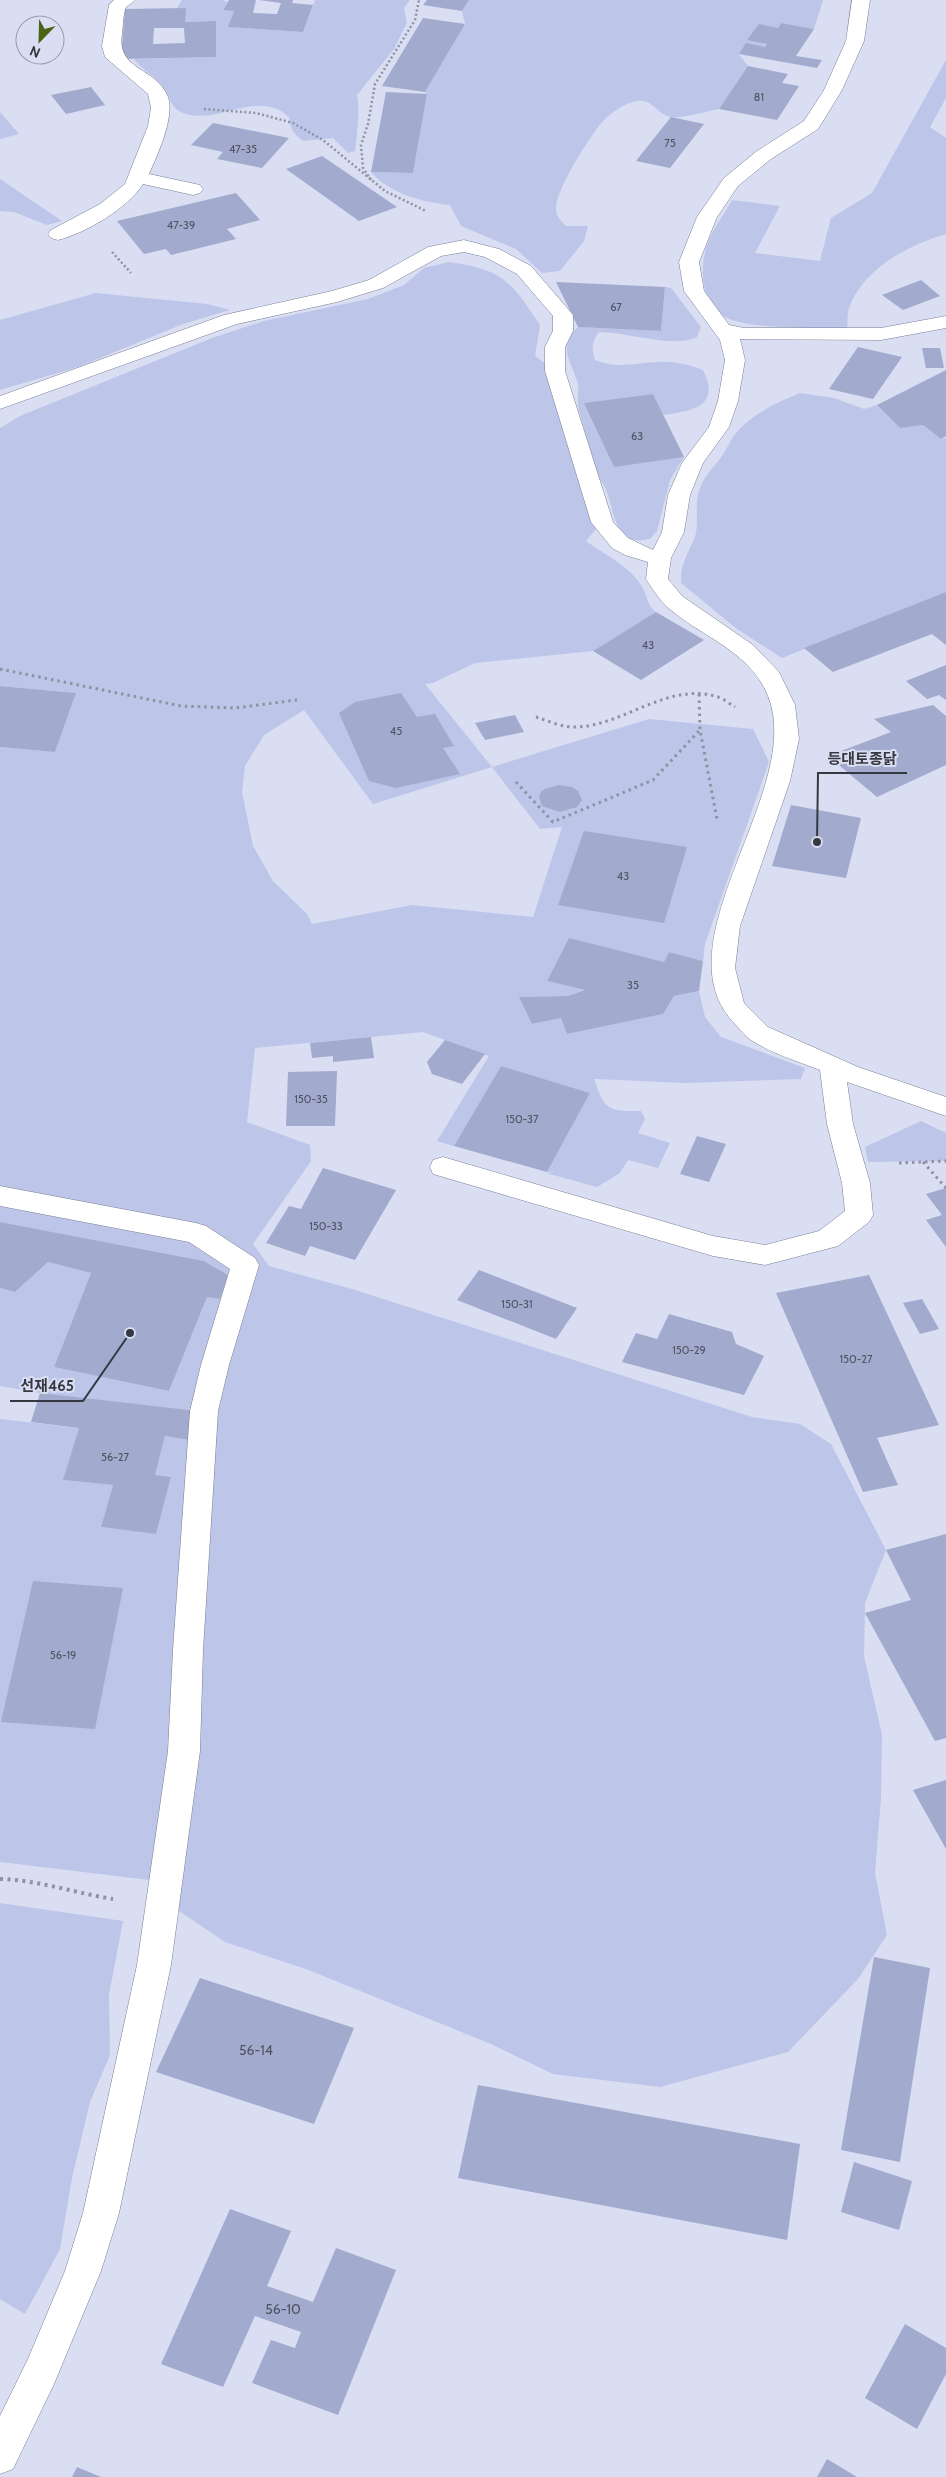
<svg xmlns="http://www.w3.org/2000/svg" width="946" height="2477" viewBox="0 0 946 2477" font-family="Cabin,'Noto Sans KR',sans-serif">
  <rect width="100%" height="100%" fill="#d9def3"/>
  <g fill="#bdc5e9" fill-rule="evenodd">
    <path d="M182,0H222L227,2L223,10L234,11L229,27L303,32L315,0H410L404,8L407,23L394,49L357,95C360,108 357,137 355,151L348,153L333,138L303,141C294,134 290,129 289,117C257,87 216,128 181,112C170,107 171,97 164,88C156,76 142,70 134,59L216,57V21L185,22V8H177Z"/>
    <path d="M469,0H823L814,29L781,23L778,28L759,25L748,40L767,44L765,47L746,44L739,54L748,66L719,109C708,111 680,119 670,117C655,113 652,96 633,102C622,105 612,112 604,120C591,134 553,193 556,211C557,217 562,222 566,226H588L584,241L560,271L542,273L516,249L461,226L450,205C422,202 390,194 371,172L413,173L427,94L425,92L465,24L462,11Z"/>
    <path d="M946,60V98L930,127L946,138V234C908,245 863,269 849,308C847,314 848,322 847,328C821,328 741,330 722,315C701,300 700,270 706,248C711,231 724,215 732,200L780,206L755,253L820,261L831,218L872,193Z"/>
    <path d="M0,112L19,134L0,139Z"/>
    <path d="M0,179L62,221L47,225L14,212L0,211Z"/>
    <path d="M449,262C503,270 510,280 540,325L535,356L555,371L602,522L586,541C604,554 629,566 641,585C648,595 646,605 656,612L593,651L475,663L433,683L425,684L492,767L649,719L753,729L769,762L705,944L703,961L669,952L664,962L569,939L547,981L585,990L568,996L520,997L532,1024L561,1018L567,1034L663,1014L674,996L699,991L705,1017L721,1037L805,1068L801,1079L686,1083L594,1079C606,1112 608,1111 641,1111L645,1119L638,1133L670,1143L658,1168L628,1160L620,1173L597,1187L546,1173H555L547,1172L590,1093L501,1066L454,1146L437,1141L489,1056L423,1032L255,1048L247,1122L310,1145L311,1161L253,1244L269,1266L352,1289L752,1417L800,1424L831,1444L886,1550L865,1603L864,1656L882,1735L881,1798L875,1873L887,1935L858,1979L788,2052L660,2087L553,2074L491,2044L306,1969L225,1942L163,1900L166,1882L0,1862V1419L79,1428L64,1480L113,1485L101,1527L156,1534L171,1477L155,1475L165,1436L189,1440L40,1393L0,1386V1288L15,1292L48,1262L91,1273L54,1367L169,1391L207,1297L220,1299L228,1275L204,1261L0,1222V747L55,752L76,693L0,686V428L20,416L212,338L264,321L368,299L404,285L424,268ZM304,710L373,804L492,767L540,829L562,827L533,917L412,905L312,924L307,914L273,881L253,846L242,792L245,766L264,735Z"/>
    <path d="M665,287L671,288L701,327L697,337C673,349 629,332 599,332C592,342 591,348 595,360C616,369 634,363 657,362C673,361 687,364 703,370C721,406 693,411 663,415L653,394L585,403L614,466L684,457L670,480L657,531L650,539C646,540 639,541 635,540C608,534 615,492 598,478L578,407C577,399 579,390 578,384C572,362 556,346 578,327L661,331Z"/>
    <path d="M96,293L207,304L230,310L183,324L78,367L0,390V320Z"/>
    <path d="M800,393L834,398L864,409L877,405L900,428L923,425L941,439L946,438V592L782,658L737,629L681,583C680,564 688,554 695,537C699,524 695,508 698,495C703,476 711,471 722,456C726,450 729,443 733,437C749,415 776,403 800,393Z"/>
    <path d="M921,1121L946,1133V1161L868,1162L865,1147Z"/>
    <path d="M0,1903L123,1921L109,1995L110,2055L90,2102L72,2178L60,2249L25,2314L0,2299Z"/>
  </g>
  <g fill="#a2aacd" fill-rule="evenodd">
    <path d="M229,0H256L253,13L277,14L281,3L259,0H293L292,3L313,5L303,32L228,27L234,11L223,10Z"/>
    <path d="M427,0H469L462,11L423,5Z"/>
    <path d="M186,8L185,22L216,21V57L121,59L125,9ZM154,28H184L185,43L153,44Z"/>
    <path d="M423,18L465,24L425,92L382,86Z"/>
    <path d="M781,23L814,29L796,56L822,60L817,68L739,54L746,43L765,47L767,44L747,40L759,24L778,28Z"/>
    <path d="M748,66L788,74L782,83L799,86L777,120L719,109Z"/>
    <path d="M91,87L105,105L66,114L51,95Z"/>
    <path d="M386,92L427,94L413,173L371,172Z"/>
    <path d="M671,117L704,124L670,168L636,161Z"/>
    <path d="M213,123L289,138L262,168L217,159L223,152L191,145Z"/>
    <path d="M322,156L397,207L359,221L286,169Z"/>
    <path d="M236,193L260,220L227,229L236,239L171,255L166,249L144,254L117,221Z"/>
    <path d="M921,280L940,296L903,310L882,295Z"/>
    <path d="M556,282L665,287L661,331L578,327Z"/>
    <path d="M858,347L902,357L873,399L829,389Z"/>
    <path d="M922,348H940L944,368H926Z"/>
    <path d="M946,370V436L941,439L923,425L900,428L877,405Z"/>
    <path d="M653,394L684,457L614,467L584,403Z"/>
    <path d="M946,592V645L932,634L833,672L804,648Z"/>
    <path d="M656,612L704,640L641,680L593,651Z"/>
    <path d="M946,665V700L939,695L927,699L906,681Z"/>
    <path d="M0,686L76,693L55,752L0,747Z"/>
    <path d="M401,693L417,717L435,714L454,746L443,748L460,774L396,788L369,781L339,713L355,702Z"/>
    <path d="M933,705L946,716V765L877,797L828,756L891,732L874,719Z"/>
    <path d="M515,715L524,732L485,740L475,723Z"/>
    <path d="M559,785L572,787L578,791L582,800L577,807L560,812L542,806L539,797L541,792L545,789Z"/>
    <path d="M791,805L861,818L846,878L772,866Z"/>
    <path d="M584,831L687,847L664,923L558,905Z"/>
    <path d="M569,938L664,962L669,952L703,961L699,991L674,996L663,1014L567,1034L561,1018L532,1024L519,997L568,996L585,990L547,981Z"/>
    <path d="M371,1037L374,1058L333,1062V1056L312,1058L310,1043Z"/>
    <path d="M445,1040L485,1054L462,1084L432,1074L427,1062Z"/>
    <path d="M501,1066L590,1093L547,1172L454,1146Z"/>
    <path d="M337,1071L335,1126H286L288,1072Z"/>
    <path d="M697,1136L726,1144L709,1182L680,1174Z"/>
    <path d="M323,1168L396,1190L355,1260L310,1246L305,1256L266,1243L289,1206L301,1209Z"/>
    <path d="M946,1188V1247L926,1220L942,1215L926,1194Z"/>
    <path d="M0,1222L204,1261L228,1275L220,1299L207,1297L169,1391L54,1367L91,1273L48,1262L15,1292L0,1288Z"/>
    <path d="M479,1270L577,1308L556,1339L457,1300Z"/>
    <path d="M869,1275L939,1425L877,1438L898,1485L863,1492L776,1293Z"/>
    <path d="M922,1299L939,1329L920,1334L903,1303Z"/>
    <path d="M669,1314L732,1332L736,1344L764,1356L744,1395L622,1362L636,1333L657,1339Z"/>
    <path d="M40,1393L197,1411L189,1440L165,1436L155,1475L171,1477L156,1534L101,1527L113,1485L63,1480L79,1428L31,1422Z"/>
    <path d="M946,1534V1738L935,1741L865,1613L911,1600L886,1550Z"/>
    <path d="M33,1581L123,1588L95,1729L1,1722Z"/>
    <path d="M946,1780V1849L913,1790Z"/>
    <path d="M874,1957L930,1968L900,2162L841,2150Z"/>
    <path d="M200,1978L354,2028L314,2124L156,2072Z"/>
    <path d="M478,2085L800,2144L787,2240L458,2178Z"/>
    <path d="M854,2162L912,2181L899,2230L841,2212Z"/>
    <path d="M230,2209L291,2231L267,2286L313,2302L336,2248L396,2270L338,2415L252,2383L271,2340L295,2348L301,2332L255,2316L223,2387L161,2364Z"/>
    <path d="M905,2324L946,2348V2374L917,2429L865,2398Z"/>
    <path d="M827,2459L857,2477H817Z"/>
    <path d="M77,2467L101,2477H72Z"/>
  </g>
  <g fill="none" stroke-linecap="round" stroke-linejoin="round">
    <defs>
      <g id="minor">
        <path d="M114,0H135C133,3 128,5 126,7C123,13 123,27 122,34C116,71 157,67 168,97C175,117 157,156 149,174L200,185L203,189L200,193L193,195L143,184C128,208 86,233 58,240L51,238L48,234L51,230L100,204L125,184L148,126L151,108L148,94L105,57L102,46L109,5Z"/>
        <path d="M852,0H870L864,41L842,90L818,129L771,159L738,186L717,217L699,262L704,291L729,325L744,328H881L946,316V328L881,340L740,339L745,360L738,401L729,427L703,463L690,495L684,532L671,558L668,579L682,596L753,645L779,672L795,705L799,739L790,781L740,926L735,968L744,1003L768,1027L858,1067L946,1097V1116L847,1082L853,1124L870,1183L873,1215L869,1222L838,1246L765,1265L713,1256L433,1174L430,1167L433,1160L443,1157L713,1236L765,1245L819,1231L845,1211L842,1183L827,1124L820,1070C797,1061 771,1053 751,1040C745,1036 740,1029 735,1024C658,946 797,799 771,705C757,653 702,638 666,606C659,599 652,588 646,579L648,562L625,555L612,548L591,522L545,371V347L553,331V316L517,274L485,257L464,252L441,256L383,288L337,302L237,324L0,409V396L224,315L332,291L369,280L428,247L464,240L499,249L531,266L573,315V331L565,347V371L613,522L628,538L653,550L662,532L668,495L682,463L709,427L718,401L725,360L720,340L684,291L679,262L697,217L724,178L757,151L804,121L824,90L846,41Z"/>
        <path d="M0,1186L196,1223L206,1226L255,1258L259,1265L229,1365L218,1411L203,1650L200,1751L171,1965L119,2213L101,2271L54,2384L13,2469L0,2474V2416L28,2359L65,2271L83,2213L137,1965L168,1751L173,1650L190,1411L201,1365L230,1269L189,1242L0,1206Z"/>
      </g>
    </defs>
    <use href="#minor" stroke="#797e91" stroke-width="1"/>
    <g stroke="#8e92a1" stroke-width="2.5" stroke-dasharray="2 2.5" stroke-linecap="butt">
      <path d="M204,109L256,113L293,123L323,140L385,191L426,211"/>
      <path d="M371,180L363,168L361,145L368,124L375,84L415,20L419,0"/>
      <path d="M112,252L131,273"/>
    </g>
    <g stroke="#8e92a1" stroke-width="3" stroke-dasharray="2.5 4" stroke-linecap="butt">
      <path d="M0,669L181,706L235,708L297,700"/>
      <path d="M699,694L700,730L717,819"/>
      <path d="M536,717C549,721 563,728 577,727C625,725 669,681 718,697C724,699 730,704 735,707"/>
      <path d="M516,782L553,822L653,780L700,730"/>
      <path d="M923,1162L946,1188"/>
      <path d="M899,1163L946,1161"/>
    </g>
    <path stroke="#8e92a1" stroke-width="4" stroke-dasharray="3 4.5" stroke-linecap="butt" d="M0,1879C38,1880 75,1893 113,1899"/>
    <use href="#minor" fill="#fff" fill-rule="evenodd"/>
  </g>
  <g text-anchor="middle" dominant-baseline="central" stroke-width="4" stroke-linejoin="round" paint-order="stroke">
    <g font-size="11" fill="#515464">
      <text x="759" y="97">81</text>
      <text x="670" y="143">75</text>
      <text x="243" y="149">47-35</text>
      <text x="181" y="225">47-39</text>
      <text x="616" y="307">67</text>
      <text x="637" y="436">63</text>
      <text x="648" y="645">43</text>
      <text x="396" y="731">45</text>
      <text x="623" y="876">43</text>
      <text x="633" y="985">35</text>
      <text x="311" y="1099">150-35</text>
      <text x="522" y="1119">150-37</text>
      <text x="326" y="1226">150-33</text>
      <text x="517" y="1304">150-31</text>
      <text x="689" y="1350">150-29</text>
      <text x="856" y="1359">150-27</text>
      <text x="115" y="1457">56-27</text>
      <text x="63" y="1655">56-19</text>
    </g>
    <g font-size="14" fill="#515464">
      <text x="256" y="2050">56-14</text>
      <text x="283" y="2309">56-10</text>
    </g>
  </g>
  <path fill="none" stroke="#363841" stroke-width="2" d="M817 842L818 773H907M130 1333L83 1401H10"/>
  <g fill="#363841" stroke="#d9def3" stroke-width="2">
    <circle cx="817" cy="842" r="5"/>
    <circle cx="130" cy="1333" r="5"/>
  </g>
  <g font-size="15" text-anchor="middle" font-weight="bold" fill="#363841" stroke="#d9def3" stroke-width="4" stroke-linejoin="round" paint-order="stroke">
    <text x="862" y="764">등대토종닭</text>
    <text x="47" y="1391">선재465</text>
  </g>
  <g transform="translate(40 40) rotate(203)"><circle r="24" fill="#d9def3" stroke="#989cac"/>
  <path d="M0-4L9 19L0 12L-9 19Z" fill="#4b6312"/>
  <text y="-8" font-size="14" font-weight="bold" text-anchor="middle" fill="#363841">N</text>
  </g>
</svg>
